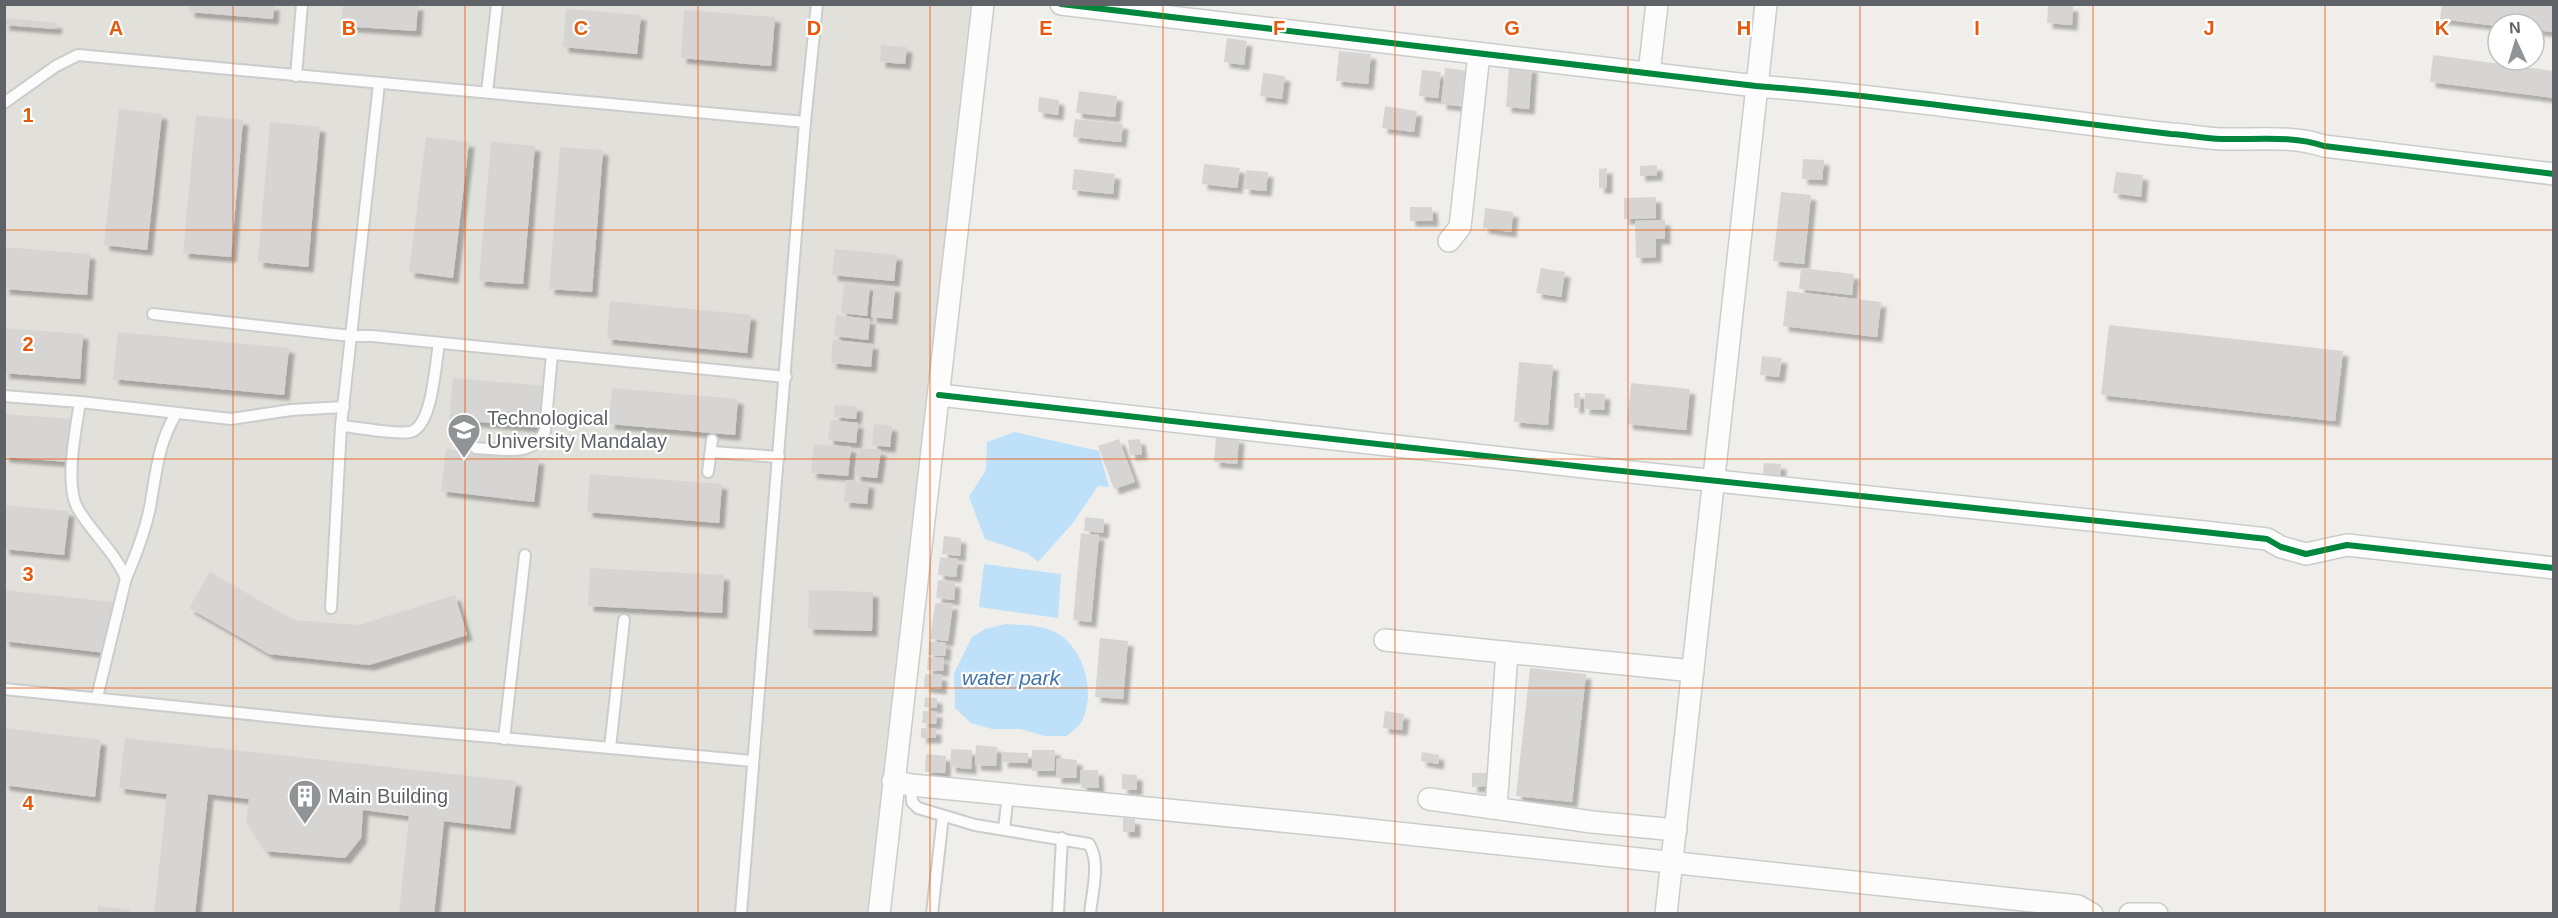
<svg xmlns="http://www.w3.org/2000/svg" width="2558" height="918" viewBox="0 0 2558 918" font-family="Arial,sans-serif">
  <defs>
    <filter id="shadow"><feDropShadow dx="5.5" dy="5.5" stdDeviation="1.5" flood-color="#0004"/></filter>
  </defs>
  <rect width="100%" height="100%" fill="#efeeea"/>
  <path fill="#e2e0da" d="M5,5H973L873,913L5,914Z"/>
  <g fill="#bfe0f9">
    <path d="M1014,432L1099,451L1109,487L1098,486L1072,524L1038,562L1027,553L985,539L969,497L986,470L987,442Z"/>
    <path d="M984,564L1061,574L1058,618L979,607Z"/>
    <path d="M1006,624C1023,625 1050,625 1064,638C1086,657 1094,693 1083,719C1080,726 1072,731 1067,736H1045L1020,729H992L971,723L955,708L954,673L972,637L985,629Z"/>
  </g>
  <g fill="#d6d5d3" filter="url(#shadow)">
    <path d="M2442,4H2554V32L2534,30V24L2498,26L2440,19Z"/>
    <path d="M190,5H274L273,19L189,12Z"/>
    <path d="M343,5H418L416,31L341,26Z"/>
    <path d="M2048,5L2073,6L2072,25L2047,23Z"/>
    <path d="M566,9L641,15L637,54L563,47Z"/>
    <path d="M684,10L775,17L771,66L681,58Z"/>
    <path d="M4,18L57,23L56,29L4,25Z"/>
    <path d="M1227,38L1247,41L1244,65L1224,62Z"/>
    <path d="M881,45L907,47L905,64L880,62Z"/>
    <path d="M1339,51L1371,54L1368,84L1336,81Z"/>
    <path d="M2433,55L2554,71V98L2430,82Z"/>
    <path d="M1509,66L1532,67L1529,109L1506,107Z"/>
    <path d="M1445,68L1471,71L1467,107L1441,104Z"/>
    <path d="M1422,70L1441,72L1438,98L1419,96Z"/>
    <path d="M1263,73L1285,76L1282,99L1260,96Z"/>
    <path d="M1079,91L1117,96L1115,117L1076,113Z"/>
    <path d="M1039,97L1059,100L1058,115L1038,112Z"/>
    <path d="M1385,106L1417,111L1414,132L1382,128Z"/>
    <path d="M119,109L162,114L147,250L104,245Z"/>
    <path d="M196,115L243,120L231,257L183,253Z"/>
    <path d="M1075,119L1123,124L1121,142L1073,137Z"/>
    <path d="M270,122L320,127L308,267L258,262Z"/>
    <path d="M426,137L469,142L453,278L409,272Z"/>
    <path d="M491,142L535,146L523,284L479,281Z"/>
    <path d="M560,147L603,150L592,292L549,289Z"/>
    <path d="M1803,159L1824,160L1822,180L1802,179Z"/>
    <path d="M1204,164L1240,168L1237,188L1202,184Z"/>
    <path d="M1657,165V175L1640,176V166Z"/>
    <path d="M1607,168V188H1599V169Z"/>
    <path d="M1074,169L1115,174L1113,194L1072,190Z"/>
    <path d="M1246,170L1268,172L1266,191L1244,189Z"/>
    <path d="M2116,172L2143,175L2141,197L2113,193Z"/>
    <path d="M1781,192L1811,195L1804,264L1773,261Z"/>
    <path d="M1656,197V218L1624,219V198Z"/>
    <path d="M1410,207H1432L1433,221H1410Z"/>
    <path d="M1485,208L1513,212L1511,232L1483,228Z"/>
    <path d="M1665,220V239H1656V257L1636,258L1635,221Z"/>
    <path d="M4,247L90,254L87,295L4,289Z"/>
    <path d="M835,249L897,255L894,281L832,275Z"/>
    <path d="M1541,268L1565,272L1561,297L1536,293Z"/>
    <path d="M1801,268L1854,274L1852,295L1799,289Z"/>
    <path d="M844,283L870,285L867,316L841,313Z"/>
    <path d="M874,285L895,287L892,319L871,317Z"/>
    <path d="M1787,291L1881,302L1877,337L1783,326Z"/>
    <path d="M610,301L751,315L747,353L607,339Z"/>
    <path d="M836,315L870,319L868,340L834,336Z"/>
    <path d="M2109,325L2343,351L2335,421L2101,395Z"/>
    <path d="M4,328L83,334L80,379L4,373Z"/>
    <path d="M118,332L289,348L284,395L113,379Z"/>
    <path d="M833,340L873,344L871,367L831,363Z"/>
    <path d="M1762,356L1782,358L1779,377L1760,375Z"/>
    <path d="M1519,362L1553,365L1548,425L1514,422Z"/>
    <path d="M453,378L547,386L543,428L449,419Z"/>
    <path d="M1631,383L1690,389L1686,430L1627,424Z"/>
    <path d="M612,388L738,399L735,435L609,424Z"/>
    <path d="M1574,393H1580L1579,408H1574Z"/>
    <path d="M1585,393L1605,394L1604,410L1584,409Z"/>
    <path d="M835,405L857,406L856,419L834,417Z"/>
    <path d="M4,414L72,419L69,462L4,457Z"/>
    <path d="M831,420L858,423L856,443L828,440Z"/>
    <path d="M874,424L892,426L890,447L872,445Z"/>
    <path d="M1216,436L1239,438L1237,464L1214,462Z"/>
    <path d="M1119,439L1135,482L1114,489L1098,446Z"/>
    <path d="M1140,439L1142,454L1130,455L1128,440Z"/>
    <path d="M814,444L851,447L848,476L811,473Z"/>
    <path d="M858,448L881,450L877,478L855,476Z"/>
    <path d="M446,449L539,459L534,502L441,491Z"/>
    <path d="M1764,463L1781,464L1780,476L1763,475Z"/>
    <path d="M590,474L722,484L719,523L587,512Z"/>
    <path d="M846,480L869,483L867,504L844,502Z"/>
    <path d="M4,505L69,511L64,555L4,549Z"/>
    <path d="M1085,517L1104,519L1103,533L1084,531Z"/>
    <path d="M1081,533L1099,535L1091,622L1073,620Z"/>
    <path d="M944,536L961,538L960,556L942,554Z"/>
    <path d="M940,557L958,559L956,577L938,575Z"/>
    <path d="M590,568L724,575L722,613L588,606Z"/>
    <path d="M210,572L293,620L359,625L455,595L467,635L369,665L269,654L189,608Z"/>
    <path d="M938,580L955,582L954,600L936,598Z"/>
    <path d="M4,590L112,602L106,653L4,641Z"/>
    <path d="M809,590L873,592L872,631L808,629Z"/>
    <path d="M935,603L953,604L948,641L930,639Z"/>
    <path d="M1100,638L1128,641L1123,699L1095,697Z"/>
    <path d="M929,641L946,643L945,656L928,655Z"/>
    <path d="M928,657L944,658L943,671L927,670Z"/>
    <path d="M1530,668L1586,674L1572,802L1516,796Z"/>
    <path d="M925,674L942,675L941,689L924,687Z"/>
    <path d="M925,697L937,698V708L924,707Z"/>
    <path d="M923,711L937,712L936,724L922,723Z"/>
    <path d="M1385,711L1404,714L1402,730L1383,728Z"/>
    <path d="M4,728L101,740L95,797L4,785Z"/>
    <path d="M921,728L936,729V738H921Z"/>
    <path d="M125,738L516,781L510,829L444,821L434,914H399L409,816L363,810L361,838L345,858L265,851L246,822L249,799L208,794L195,914H154L167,794L119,788Z"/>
    <path d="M976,745L997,747L996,766L975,765Z"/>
    <path d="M951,749L972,750L971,769L950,767Z"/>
    <path d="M1032,750H1055L1054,771H1032Z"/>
    <path d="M1003,752L1028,753V763L1002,762Z"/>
    <path d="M1422,752L1439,755L1438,764L1421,761Z"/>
    <path d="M926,754L946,756L945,773L925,772Z"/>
    <path d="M1057,758L1077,760L1076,778H1056Z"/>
    <path d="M1080,770H1098L1099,788H1081Z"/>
    <path d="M1472,773H1487V786L1472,787Z"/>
    <path d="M1122,774L1137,775V790L1122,789Z"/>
    <path d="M1123,818L1135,819V832H1123Z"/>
    <path d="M98,906L130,910L129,914H97Z"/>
  </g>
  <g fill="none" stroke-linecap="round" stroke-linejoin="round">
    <defs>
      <g id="lane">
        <path d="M296,76L302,4"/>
        <path d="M487,92L497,4"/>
        <path d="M4,103L56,66L78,55L805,122"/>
        <path d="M153,314L351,336H372L786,377"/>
        <path d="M4,396L80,402C76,428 64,486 78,509C92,533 114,551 126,578L97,697"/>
        <path d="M80,402L231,419L291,410L344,407"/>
        <path d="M341,426C358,427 395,435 410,432C433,427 435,363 439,344"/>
        <path d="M476,448C502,449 532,458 545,431L552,354"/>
        <path d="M712,452L779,457"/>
        <path d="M708,472L712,440"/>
        <path d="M126,578C136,555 145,532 150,507C156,474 158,443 176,414"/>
        <path d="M331,608L341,426L379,84"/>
        <path d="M4,689L316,721L752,761"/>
        <path d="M504,739L525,555"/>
        <path d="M610,748L624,620"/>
        <path d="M911,785L912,802L918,808L975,825L1089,844C1101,863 1092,892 1090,914"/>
        <path d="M1004,829L1008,794"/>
        <path d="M741,914L805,122L817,4"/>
        <path d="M932,914L943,816"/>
        <path d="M1058,914L1062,838"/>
      </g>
      <g id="street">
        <path d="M1061,4L1756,86C1895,97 2032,118 2171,134C2187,135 2204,138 2221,139C2255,140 2292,135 2324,146L2554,174"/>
        <path d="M1649,73L1657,4"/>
        <path d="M1449,241L1460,227L1479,54"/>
        <path d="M939,395L1593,468L2204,532L2267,539L2281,547L2306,554L2347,545L2554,568"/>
        <path d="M1385,640L1693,671"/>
        <path d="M893,781L911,785L1333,826L2078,906L2092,914"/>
        <path d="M1429,799L1592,822L1676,830"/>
        <path d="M1496,808L1507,652"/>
        <path d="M879,914L983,4"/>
        <path d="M1666,914L1766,4"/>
        <path d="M2130,914H2157"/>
      </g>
    </defs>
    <use href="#lane" stroke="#cbcccc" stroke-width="14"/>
    <use href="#street" stroke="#cbcccc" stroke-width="24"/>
    <use href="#lane" stroke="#fdfcfc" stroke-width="10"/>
    <use href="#street" stroke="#fdfcfc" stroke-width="21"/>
    <defs>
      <g id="cycleway">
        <path d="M1061,4L1756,86C1895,97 2032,118 2171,134C2187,135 2204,138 2221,139C2255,140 2292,135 2324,146L2554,174"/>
        <path d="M939,395L1593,468L2204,532L2267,539L2281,547L2306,554L2347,545L2554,568"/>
      </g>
    </defs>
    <use href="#cycleway" stroke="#fff" stroke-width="10"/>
    <use href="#cycleway" stroke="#00873e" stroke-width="6"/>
  </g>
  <path fill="none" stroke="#e8590c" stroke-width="1.5" stroke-opacity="0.55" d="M233,4V914M465,4V914M698,4V914M930,4V914M1163,4V914M1395,4V914M1628,4V914M1860,4V914M2093,4V914M2325,4V914M4,230H2554M4,459H2554M4,688H2554"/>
  <defs>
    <symbol id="university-pin" viewBox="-11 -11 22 30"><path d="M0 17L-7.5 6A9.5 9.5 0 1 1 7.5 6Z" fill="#919496" stroke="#fff"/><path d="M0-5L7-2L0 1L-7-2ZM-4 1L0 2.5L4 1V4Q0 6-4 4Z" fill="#fff"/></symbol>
    <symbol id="building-pin" viewBox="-11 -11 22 30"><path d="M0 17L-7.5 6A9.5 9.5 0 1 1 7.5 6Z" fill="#919496" stroke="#fff"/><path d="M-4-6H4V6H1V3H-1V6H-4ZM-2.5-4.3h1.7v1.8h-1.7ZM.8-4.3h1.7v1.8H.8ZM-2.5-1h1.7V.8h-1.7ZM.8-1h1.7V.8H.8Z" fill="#fff"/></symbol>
  </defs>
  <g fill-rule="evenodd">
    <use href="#university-pin" x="445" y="411" width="38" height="52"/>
    <use href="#building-pin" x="286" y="777" width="38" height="52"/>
  </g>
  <g text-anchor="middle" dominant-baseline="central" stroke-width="4.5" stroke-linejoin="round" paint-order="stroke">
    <g font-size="20" fill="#5f6368" stroke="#fff" text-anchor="start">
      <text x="487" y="418">Technological<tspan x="487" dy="23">University Mandalay</tspan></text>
      <text x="328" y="796">Main Building</text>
    </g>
    <g font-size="21" font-style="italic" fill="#4174aa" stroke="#fff">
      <text x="1011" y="677">water park</text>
    </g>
  </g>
  <g font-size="20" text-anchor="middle" font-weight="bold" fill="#e8590c" stroke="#fff" stroke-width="4.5" stroke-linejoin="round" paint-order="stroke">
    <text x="116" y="35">A</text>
    <text x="349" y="35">B</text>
    <text x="581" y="35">C</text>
    <text x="814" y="35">D</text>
    <text x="1046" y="35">E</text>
    <text x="1279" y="35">F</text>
    <text x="1512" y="35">G</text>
    <text x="1744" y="35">H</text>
    <text x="1977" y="35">I</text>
    <text x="2209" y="35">J</text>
    <text x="2442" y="35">K</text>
    <text x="28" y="122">1</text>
    <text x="28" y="351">2</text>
    <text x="28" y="581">3</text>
    <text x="28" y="810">4</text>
  </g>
  <rect width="2558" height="918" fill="none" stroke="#5f6368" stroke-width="12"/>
  <g transform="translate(2516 42) rotate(356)"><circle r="28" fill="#ffffff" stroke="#bfc1c3" stroke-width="1.5"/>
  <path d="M0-4.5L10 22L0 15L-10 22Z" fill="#919496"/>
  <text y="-9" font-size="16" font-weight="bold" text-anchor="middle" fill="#5f6368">N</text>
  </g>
</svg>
